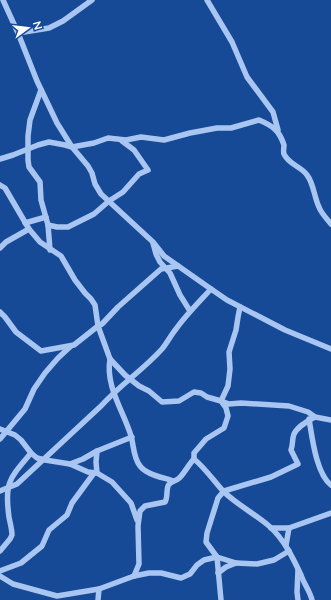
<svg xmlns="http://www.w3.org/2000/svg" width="331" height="600" viewBox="0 0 331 600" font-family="Mulish,sans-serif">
  <rect width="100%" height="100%" fill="#164996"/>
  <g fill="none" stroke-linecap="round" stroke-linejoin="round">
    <g stroke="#a8c6f1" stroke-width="5.5">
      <path d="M3,0L18,33L37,81L57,123L72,147L88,166L92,173L95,184L101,194L153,242L164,256L211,289L227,300L285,330L331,349"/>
      <path d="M207,0L232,42L247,77L273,112L278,130"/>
      <path d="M18,33L49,28L63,21L92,0"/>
      <path d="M41,90L30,120L28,136V160L29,167L40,182L41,200L48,225L50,250"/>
      <path d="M0,159L13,155L38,145L49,142L65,145L72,147L94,143L108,138L126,140L141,137L164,140L190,133L217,128H231L259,120C273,126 279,130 284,145C284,148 283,152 284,154C288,164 302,167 307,175C314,184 314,197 319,207C321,213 327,219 331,224"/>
      <path d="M0,185L5,188L29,229L40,242L61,256L75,280L85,293L91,299L95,305L98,326L110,359L125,375L139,386L149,391L162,402L179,401L194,392L201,393L207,397L221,401L228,386L230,369L229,352L236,330L238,317L240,307"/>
      <path d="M25,223L46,217"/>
      <path d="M48,225L57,227H68L94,214L109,201L123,192L139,174L148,170L134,150L122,141"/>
      <path d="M153,243L156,254L160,262L170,273L180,295L190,311"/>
      <path d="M0,248L6,242L29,229"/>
      <path d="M0,312L5,317L16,332L41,351L74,345L98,326L102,324L118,307L161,269L178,266"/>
      <path d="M110,359C105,386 124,412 131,436C134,446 133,457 140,466C147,475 162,477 173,481"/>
      <path d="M309,419C312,436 316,474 331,485"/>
      <path d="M0,429L15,435L21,440L31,453L37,458L45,460L70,464L83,459L97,451L132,437"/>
      <path d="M0,439L25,409L34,389L45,373L58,358L71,346"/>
      <path d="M97,451L96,462L97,473"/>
      <path d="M70,464L88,472L97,473L112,482L131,503L137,520"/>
      <path d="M0,491L17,484L101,406C120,385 143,370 162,349C167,343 171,335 176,329C186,315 199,302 211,289"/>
      <path d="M271,528H289L331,513"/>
      <path d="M286,545L289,528"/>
      <path d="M0,551L10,539L12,535C12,529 10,523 9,517C4,482 10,478 31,453"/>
      <path d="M0,571L21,563L42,546L49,530L67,515L72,503L94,473"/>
      <path d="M218,573L226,567L236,563"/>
      <path d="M0,576L13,584L57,596L99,589L134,576L149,573H161L181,578L190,574L197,565L204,560L217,557L236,563L257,564L274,560L289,551"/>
      <path d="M134,576L139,564L138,526L140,511L145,506L165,502C168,497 166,491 168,486C170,481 174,482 178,479C183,476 188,465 194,459"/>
      <path d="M98,600L99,589"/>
      <path d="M221,600L217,557L206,542L207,533L218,498L224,491L271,477L298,464L291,450C293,445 292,439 294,434C298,426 308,421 315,417"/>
      <path d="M298,600L297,592L298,570"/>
      <path d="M312,600C310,591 304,584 301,575C293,558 284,539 269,526C255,514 236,504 223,491C213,480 206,469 194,459V453L206,439L224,428L228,416L226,408L221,401L229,404L241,403L289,406L308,412L315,417L331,420"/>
    </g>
  </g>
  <g transform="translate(28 28) rotate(75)" stroke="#164996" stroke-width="3" paint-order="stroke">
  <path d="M0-3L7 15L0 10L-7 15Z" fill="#ffffff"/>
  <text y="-6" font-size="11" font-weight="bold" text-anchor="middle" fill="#ffffff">N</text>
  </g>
</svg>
